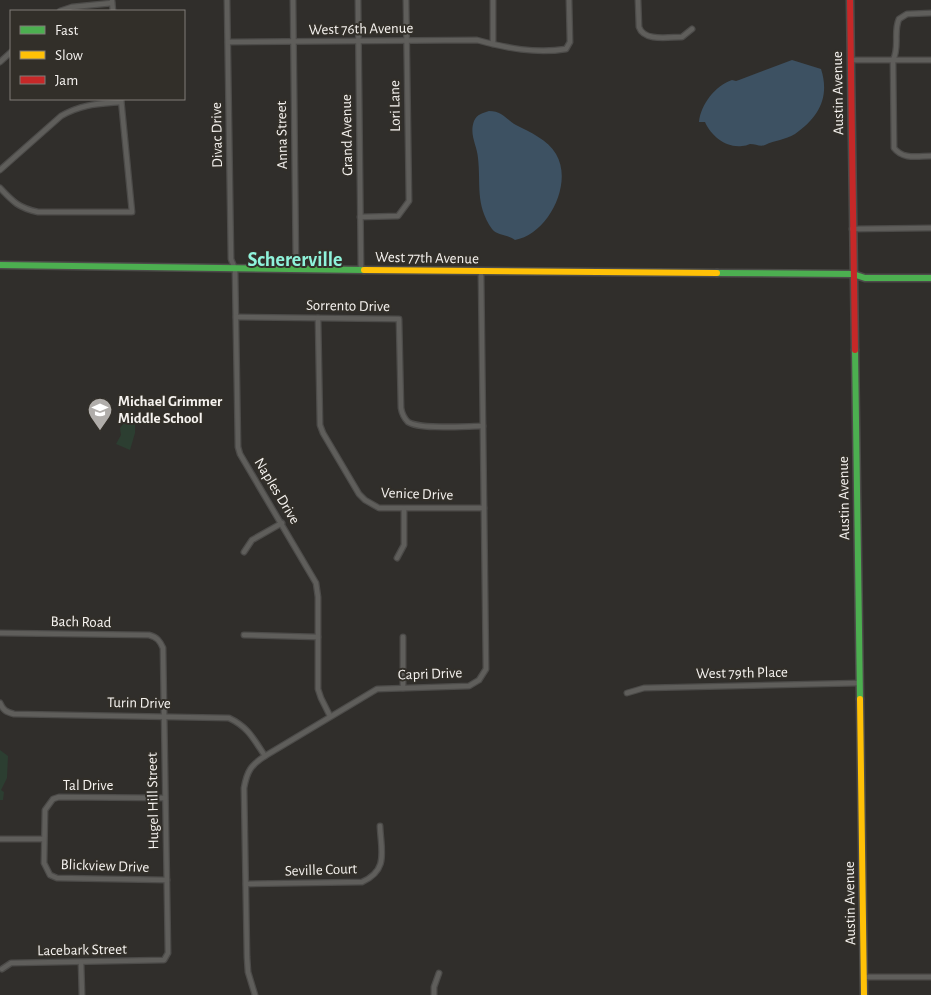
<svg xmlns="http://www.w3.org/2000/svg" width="931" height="995" viewBox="0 0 931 995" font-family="'Alegreya Sans',sans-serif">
  <rect width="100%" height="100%" fill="#302e2b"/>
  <g fill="#2c3e31">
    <path d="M124,423L135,424V433L130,450L116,444L121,435L120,428Z"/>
    <path d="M0,750L8,756L7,778L1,790L4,792L3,800H0Z"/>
  </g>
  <g fill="#3d5162">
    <path d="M792,60L821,69C830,97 819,117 795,134C785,140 775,140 765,145C760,147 756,144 750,144C747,145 745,146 742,146C726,148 711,136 705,122H699C701,104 715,86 732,80L736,81L739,80Z"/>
    <path d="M489,111C502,111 506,119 516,125C530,132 548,140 556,154C574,184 547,235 515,240C509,235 496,235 492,229C475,204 481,185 478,158C477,145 469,135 474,121C477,114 483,113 489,111Z"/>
  </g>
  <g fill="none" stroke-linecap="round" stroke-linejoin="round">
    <defs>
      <g id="street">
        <path d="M227,0L231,259L235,269L238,447L240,454L316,583L318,597V689L321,698L330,716"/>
        <path d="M293,0L296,269"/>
        <path d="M358,0L361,270"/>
        <path d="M493,0V44"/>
        <path d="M638,0L639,27C644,42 669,37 682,37L692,29"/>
        <path d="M112,1L113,11"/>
        <path d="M60,11L72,7L112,3"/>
        <path d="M931,13L907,14L899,19C893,32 900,47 893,60L894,148C903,160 918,156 931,156"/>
        <path d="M228,42L477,40C506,48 536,54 566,49L570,42L569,0"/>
        <path d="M851,60H931"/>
        <path d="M0,62L11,52"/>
        <path d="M0,170L61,116C82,104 98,104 121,102"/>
        <path d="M0,188C13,202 19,208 38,212H132L121,99"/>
        <path d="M360,217L398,216L409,201L406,0"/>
        <path d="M852,229L931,228"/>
        <path d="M236,317L399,319L401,408C402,414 404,418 408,422C420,430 467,426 483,426"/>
        <path d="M318,318L320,425L323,433L359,494L365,500L379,508H484"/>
        <path d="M244,552L252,540L282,523"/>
        <path d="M397,558L404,545V509"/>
        <path d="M0,633L149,635C157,637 160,641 163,648L168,953L164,960L11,963L2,969"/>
        <path d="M244,635L318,637"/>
        <path d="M403,637V688"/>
        <path d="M627,693L644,688L860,683"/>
        <path d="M0,703C3,710 6,712 14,714L229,718C248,727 253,738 265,756"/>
        <path d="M165,798L59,797L53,799L45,810L44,863L50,875L57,878L167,880"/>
        <path d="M0,839H44"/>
        <path d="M246,884L362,882C389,870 381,851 380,826"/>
        <path d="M81,962L82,995"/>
        <path d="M864,977H931"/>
        <path d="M255,995L248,972L247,957L244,788C247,771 251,765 265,756L377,689L469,686L479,680L486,669L481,271"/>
        <path d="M434,995V987L439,973"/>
      </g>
      <g id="fast">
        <path d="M0,265L364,270"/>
        <path d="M717,273L853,274L865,278H931"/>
        <path d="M855,350L860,699"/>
      </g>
      <g id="slow">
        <path d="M364,270L717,273"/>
        <path d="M860,699L864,995"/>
      </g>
      <path id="jam" d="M850,0L855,350"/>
    </defs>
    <use href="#street" stroke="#4c4b49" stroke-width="7"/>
    <use href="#fast" stroke="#4c4b49" stroke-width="9"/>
    <use href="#slow" stroke="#4c4b49" stroke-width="9"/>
    <use href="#jam" stroke="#4c4b49" stroke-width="9"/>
    <use href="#street" stroke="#5f5e5b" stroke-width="4.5"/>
    <use href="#fast" stroke="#4caf50" stroke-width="6"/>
    <use href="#slow" stroke="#ffc107" stroke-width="6"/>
    <use href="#jam" stroke="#c62828" stroke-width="6"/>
  </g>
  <defs>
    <symbol id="school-pin" viewBox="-11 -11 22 30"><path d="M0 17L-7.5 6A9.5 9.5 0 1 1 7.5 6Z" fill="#b0adaa" stroke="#322f29"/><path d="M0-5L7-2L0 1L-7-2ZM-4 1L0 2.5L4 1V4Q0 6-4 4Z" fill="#fff"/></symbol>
  </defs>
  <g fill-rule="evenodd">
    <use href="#school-pin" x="86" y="396" width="28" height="38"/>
  </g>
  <g text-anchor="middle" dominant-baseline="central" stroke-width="4" stroke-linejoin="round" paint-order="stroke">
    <g font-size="15" fill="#f5f2ef" stroke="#322f29">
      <text transform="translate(361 29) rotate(-1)">West 76th Avenue</text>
      <text transform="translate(838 93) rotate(-91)">Austin Avenue</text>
      <text transform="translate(395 106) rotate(-91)">Lori Lane</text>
      <text transform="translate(217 135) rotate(-91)">Divac Drive</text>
      <text transform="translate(282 135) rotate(-91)">Anna Street</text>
      <text transform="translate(347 135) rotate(-91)">Grand Avenue</text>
      <text transform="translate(427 258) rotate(1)">West 77th Avenue</text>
      <text transform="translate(348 306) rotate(1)">Sorrento Drive</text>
      <text transform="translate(277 491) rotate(59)">Naples Drive</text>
      <text transform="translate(417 494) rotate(2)">Venice Drive</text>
      <text transform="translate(844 498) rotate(-91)">Austin Avenue</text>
      <text transform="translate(81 622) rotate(1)">Bach Road</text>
      <text transform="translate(742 673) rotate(-1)">West 79th Place</text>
      <text transform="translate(430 674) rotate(-2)">Capri Drive</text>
      <text transform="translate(139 703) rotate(1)">Turin Drive</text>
      <text x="88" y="785">Tal Drive</text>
      <text transform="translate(153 801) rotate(-91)">Hugel Hill Street</text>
      <text transform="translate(105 866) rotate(2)">Blickview Drive</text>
      <text transform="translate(321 870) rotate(-2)">Seville Court</text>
      <text transform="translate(850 903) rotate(-91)">Austin Avenue</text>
      <text transform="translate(82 950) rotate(-1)">Lacebark Street</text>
    </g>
    <g font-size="15" font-weight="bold" fill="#f5f2ef" stroke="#322f29" text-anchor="start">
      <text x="118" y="401">Michael Grimmer<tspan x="118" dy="17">Middle School</tspan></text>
    </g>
    <g font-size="20" font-weight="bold" fill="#8ff3db" stroke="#322f29">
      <text x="295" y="260">Schererville</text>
    </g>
  </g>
  <rect x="10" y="10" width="175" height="90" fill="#322f29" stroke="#807d78"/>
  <rect x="20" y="26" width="25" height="8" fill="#4caf50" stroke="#807d78"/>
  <text x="55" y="35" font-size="15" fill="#f5f2ef">Fast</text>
  <rect x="20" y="51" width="25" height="8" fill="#ffc107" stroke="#807d78"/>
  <text x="55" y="60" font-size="15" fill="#f5f2ef">Slow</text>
  <rect x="20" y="76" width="25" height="8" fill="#c62828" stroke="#807d78"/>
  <text x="55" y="85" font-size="15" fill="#f5f2ef">Jam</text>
</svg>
